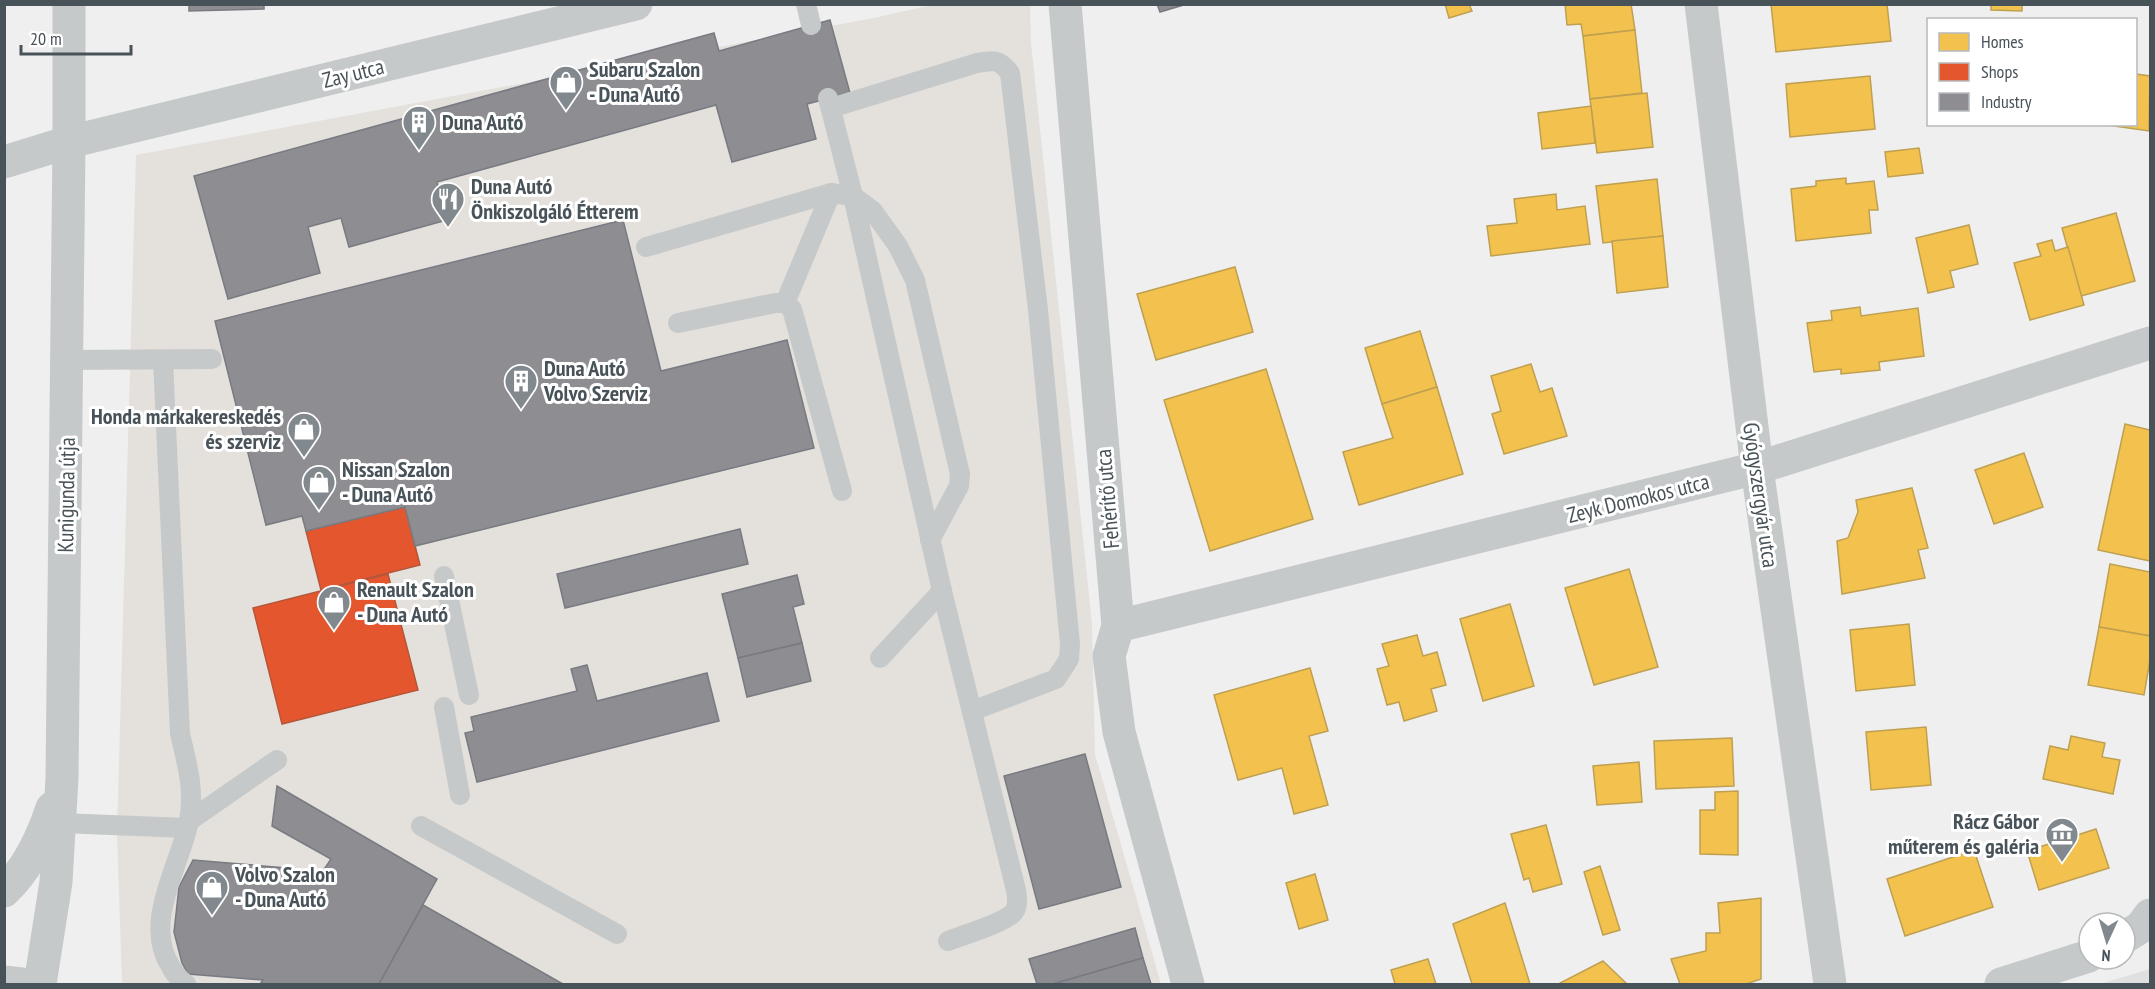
<svg xmlns="http://www.w3.org/2000/svg" width="2155" height="989" viewBox="0 0 2155 989" font-family="'PT Sans Narrow',sans-serif">
  <rect width="100%" height="100%" fill="#efefef"/>
  <path fill="#e4e1dc" d="M932,5H1030L1031,43L1092,624L1095,754L1161,984H122L117,833L136,155L874,18Z"/>
  <path fill="#e1e0e0" d="M2150,969V984H2100Z"/>
  <g fill="#f2c14e" stroke="#bfa051" stroke-width="1.5">
    <path d="M1445,4H1469L1472,11L1449,18Z"/>
    <path d="M1565,4H1631L1635,30L1583,36L1581,24L1567,25Z"/>
    <path d="M1771,4H1887L1891,41L1776,52Z"/>
    <path d="M1991,4H2022V11L1991,10Z"/>
    <path d="M1635,30L1642,93L1590,99L1583,36Z"/>
    <path d="M2136,74L2150,76L2149,131L2107,125L2136,124Z"/>
    <path d="M1870,76L1875,129L1790,137L1786,84Z"/>
    <path d="M1647,93L1653,147L1597,153L1590,99Z"/>
    <path d="M1591,106L1595,143L1542,149L1538,113Z"/>
    <path d="M1919,148L1923,173L1888,177L1885,152Z"/>
    <path d="M1846,178V184L1874,181L1878,210H1869L1871,233L1796,241L1791,189L1816,186V181Z"/>
    <path d="M1657,179L1663,236L1603,243L1596,186Z"/>
    <path d="M1556,194L1557,210L1585,206L1590,244L1491,256L1487,226L1517,223L1514,199Z"/>
    <path d="M2116,213L2135,281L2081,296L2062,228Z"/>
    <path d="M1969,225L1978,264L1950,271L1954,287L1928,293L1916,238Z"/>
    <path d="M1663,236L1668,287L1617,293L1612,241Z"/>
    <path d="M2052,240L2055,251L2068,247L2084,305L2030,320L2014,263L2041,256L2037,244Z"/>
    <path d="M1235,267L1253,332L1156,360L1137,294Z"/>
    <path d="M1860,307L1861,316L1918,308L1924,356L1879,362L1880,370L1841,374V369L1814,372L1807,323L1832,320L1831,311Z"/>
    <path d="M1420,331L1437,387L1382,404L1365,348Z"/>
    <path d="M1531,364L1540,392L1552,388L1567,436L1504,454L1492,414L1501,411L1491,376Z"/>
    <path d="M1266,369L1313,519L1210,551L1164,400Z"/>
    <path d="M1437,387L1463,474L1359,505L1343,452L1393,438L1382,404Z"/>
    <path d="M2125,424L2150,430V561L2098,550Z"/>
    <path d="M2024,453L2043,507L1994,524L1975,470Z"/>
    <path d="M1912,488L1928,548L1918,550L1925,578L1842,594L1837,541L1848,538L1858,512L1856,500Z"/>
    <path d="M2110,564L2150,572V636L2099,627Z"/>
    <path d="M1629,569L1658,667L1594,685L1565,588Z"/>
    <path d="M1510,604L1534,686L1483,701L1460,619Z"/>
    <path d="M1909,624L1915,685L1856,691L1850,630Z"/>
    <path d="M2099,627L2150,636V660L2144,695L2088,685Z"/>
    <path d="M1417,635L1423,656L1437,652L1446,685L1431,689L1437,711L1404,721L1399,702L1387,705L1377,669L1389,666L1382,644Z"/>
    <path d="M1310,668L1328,731L1309,736L1328,805L1294,814L1282,768L1238,780L1214,695Z"/>
    <path d="M1926,727L1931,785L1871,790L1866,732Z"/>
    <path d="M2071,736L2105,743L2102,757L2120,760L2113,794L2043,779L2050,746L2068,750Z"/>
    <path d="M1732,738L1734,786L1656,789L1654,741Z"/>
    <path d="M1639,762L1642,802L1597,805L1593,766Z"/>
    <path d="M1738,791V855L1700,854V810H1715V792Z"/>
    <path d="M1546,825L1562,884L1533,892L1529,878L1524,880L1511,834Z"/>
    <path d="M2096,829L2109,868L2039,890L2027,851Z"/>
    <path d="M1974,850L1993,907L1905,936L1887,879Z"/>
    <path d="M1600,866L1620,930L1603,935L1584,872Z"/>
    <path d="M1315,874L1328,920L1299,929L1286,883Z"/>
    <path d="M1761,898V979L1746,984H1680L1671,959L1706,951V933H1720L1718,903Z"/>
    <path d="M1505,903L1530,984H1472L1453,924Z"/>
    <path d="M1428,959L1436,984H1395L1391,970Z"/>
    <path d="M1603,961L1627,984H1559L1560,983Z"/>
  </g>
  <g fill="#e4572e" stroke="#b5563b" stroke-width="1.5">
    <path d="M405,507L420,565L321,590L306,531Z"/>
    <path d="M388,574L418,690L282,724L253,608Z"/>
  </g>
  <g fill="#8d8d92" stroke="#787b81" stroke-width="1.5">
    <path d="M189,4H264V9L189,11Z"/>
    <path d="M1157,4H1187L1160,12Z"/>
    <path d="M830,20L850,93L807,104L816,139L732,162L716,105L437,182L447,220L349,247L341,218L308,227L320,273L228,299L194,176L714,33L719,51Z"/>
    <path d="M623,220L661,371L787,340L814,448L415,546L405,507L306,531L302,516L266,525L215,321Z"/>
    <path d="M740,529L748,564L565,608L557,574Z"/>
    <path d="M797,575L804,604L793,607L802,643L738,658L722,594Z"/>
    <path d="M802,643L811,681L747,697L738,658Z"/>
    <path d="M587,665L597,701L707,673L719,721L477,782L465,733L474,731L471,717L577,691L571,669Z"/>
    <path d="M1085,754L1121,887L1039,909L1004,776Z"/>
    <path d="M277,786L437,879L379,984H260L263,980L188,974L182,963L174,932L179,887L193,860L323,871L331,859L272,826Z"/>
    <path d="M423,905L563,984H379Z"/>
    <path d="M1135,928L1143,958L1053,984H1037L1029,959Z"/>
    <path d="M1143,958L1151,984H1053Z"/>
  </g>
  <g fill="none" stroke-linecap="round" stroke-linejoin="round">
    <g stroke="#c6c9ca" stroke-width="20">
      <path d="M806,4L811,25"/>
      <path d="M828,98L853,196L942,591L1016,890C1017,897 1019,907 1013,913C1004,923 963,935 948,941"/>
      <path d="M831,108L977,63C994,60 999,59 1010,73L1038,310L1070,644L1069,659L1056,679L972,711"/>
      <path d="M646,247L831,193L853,196L873,211L898,246L915,280L960,474L959,486L930,540"/>
      <path d="M785,303L831,193"/>
      <path d="M678,323L775,303H785L792,309L842,491"/>
      <path d="M67,360L212,359"/>
      <path d="M163,360L180,734C187,763 195,791 189,821C180,866 142,923 171,967C175,974 179,980 186,984"/>
      <path d="M444,576L469,695"/>
      <path d="M880,658L942,591"/>
      <path d="M444,707L460,795"/>
      <path d="M189,821L277,760"/>
      <path d="M60,823L187,828"/>
      <path d="M421,826L617,934"/>
    </g>
    <g stroke="#c6c9ca" stroke-width="33">
      <path d="M1065,4L1118,626L1109,656L1119,732L1188,984"/>
      <path d="M1701,4L1757,468L1830,984"/>
      <path d="M4,162L69,142L636,4"/>
      <path d="M1118,626L1757,468L2150,343"/>
      <path d="M4,891C28,869 42,838 52,808"/>
      <path d="M2125,937L2141,927L2150,915"/>
      <path d="M4,982L22,984"/>
      <path d="M40,984L56,882L62,778L69,142V4"/>
      <path d="M2001,984L2089,956"/>
    </g>
  </g>
  <defs>
    <symbol id="shop-pin" viewBox="-11 -11 22 30"><path d="M0 17L-7.5 6A9.5 9.5 0 1 1 7.5 6Z" fill="#82898e" stroke="#fff"/><path d="M-5-2.5h2.3a2.7 3.5 0 0 1 5.4 0H5L5.5 6h-11ZM-1.5-2.5h3a1.5 2.3 0 0 0-3 0Z" fill="#fff"/></symbol>
    <symbol id="building-pin" viewBox="-11 -11 22 30"><path d="M0 17L-7.5 6A9.5 9.5 0 1 1 7.5 6Z" fill="#82898e" stroke="#fff"/><path d="M-4-6H4V6H1V3H-1V6H-4ZM-2.5-4.3h1.7v1.8h-1.7ZM.8-4.3h1.7v1.8H.8ZM-2.5-1h1.7V.8h-1.7ZM.8-1h1.7V.8H.8Z" fill="#fff"/></symbol>
    <symbol id="restaurant-pin" viewBox="-11 -11 22 30"><path d="M0 17L-7.5 6A9.5 9.5 0 1 1 7.5 6Z" fill="#82898e" stroke="#fff"/><path d="M-5-6h1v4h1v-4h1v4h1v-4h1v5L-1.5 .5V6h-2V.5L-5-1ZM5-6V6H3V1.5H1.5Q1.5-4 5-6Z" fill="#fff"/></symbol>
    <symbol id="museum-pin" viewBox="-11 -11 22 30"><path d="M0 17L-7.5 6A9.5 9.5 0 1 1 7.5 6Z" fill="#82898e" stroke="#fff"/><path d="M0-6L6-3V-2H-6V-3ZM-5-1h2V3h-2ZM-1-1h2V3h-2ZM3-1h2V3H3ZM-6 4H6V6H-6Z" fill="#fff"/></symbol>
  </defs>
  <g fill-rule="evenodd">
    <use href="#shop-pin" x="547" y="63" width="38" height="52"/>
    <use href="#building-pin" x="400" y="103" width="38" height="52"/>
    <use href="#restaurant-pin" x="429" y="180" width="38" height="52"/>
    <use href="#building-pin" x="502" y="362" width="38" height="52"/>
    <use href="#shop-pin" x="285" y="410" width="38" height="52"/>
    <use href="#shop-pin" x="300" y="463" width="38" height="52"/>
    <use href="#shop-pin" x="315" y="583" width="38" height="52"/>
    <use href="#museum-pin" x="2043" y="815" width="38" height="52"/>
    <use href="#shop-pin" x="193" y="868" width="38" height="52"/>
  </g>
  <g text-anchor="middle" dominant-baseline="central" stroke-width="6" stroke-linejoin="round" paint-order="stroke">
    <g font-size="22" font-weight="bold" fill="#485259" stroke="#fff" text-anchor="start">
      <text x="589" y="69">Subaru Szalon<tspan x="589" dy="25">- Duna Autó</tspan></text>
      <text x="442" y="122">Duna Autó</text>
      <text x="471" y="186">Duna Autó<tspan x="471" dy="25">Önkiszolgáló Étterem</tspan></text>
      <text x="544" y="368">Duna Autó<tspan x="544" dy="25">Volvo Szerviz</tspan></text>
      <text x="281" y="416" text-anchor="end">Honda márkakereskedés<tspan x="281" dy="25">és szerviz</tspan></text>
      <text x="342" y="469">Nissan Szalon<tspan x="342" dy="25">- Duna Autó</tspan></text>
      <text x="357" y="589">Renault Szalon<tspan x="357" dy="25">- Duna Autó</tspan></text>
      <text x="2039" y="821" text-anchor="end">Rácz Gábor<tspan x="2039" dy="25">műterem és galéria</tspan></text>
      <text x="235" y="874">Volvo Szalon<tspan x="235" dy="25">- Duna Autó</tspan></text>
    </g>
    <g font-size="22" fill="#485259" stroke="#fff">
      <text transform="translate(353 73) rotate(-14)">Zay utca</text>
      <text transform="translate(66 495) rotate(-89)">Kunigunda útja</text>
      <text transform="translate(1761 495) rotate(82)">Gyógyszergyár utca</text>
      <text transform="translate(1638 498) rotate(-14)">Zeyk Domokos utca</text>
      <text transform="translate(1107 499) rotate(-95)">Fehérítő utca</text>
    </g>
  </g>
  <rect width="2155" height="989" fill="none" stroke="#485259" stroke-width="12"/>
  <rect x="1927" y="18" width="210" height="108" fill="#ffffff" stroke="#b6babd" stroke-width="1.5"/>
  <rect x="1939" y="33" width="30" height="18" fill="#f2c14e" stroke="#b6babd" stroke-width="1.5"/>
  <text x="1981" y="48" font-size="18" fill="#485259">Homes</text>
  <rect x="1939" y="63" width="30" height="18" fill="#e4572e" stroke="#b6babd" stroke-width="1.5"/>
  <text x="1981" y="78" font-size="18" fill="#485259">Shops</text>
  <rect x="1939" y="93" width="30" height="18" fill="#8d8d92" stroke="#b6babd" stroke-width="1.5"/>
  <text x="1981" y="108" font-size="18" fill="#485259">Industry</text>
  <g transform="translate(2107 941) rotate(184)"><circle r="28" fill="#ffffff" stroke="#b6babd" stroke-width="1.5"/>
  <path d="M0-4.5L10 22L0 15L-10 22Z" fill="#82898e"/>
  <text y="-9" font-size="16" font-weight="bold" text-anchor="middle" fill="#485259">N</text>
  </g>
  <path d="M21 45v9h110v-9" fill="none" stroke="#485259" stroke-width="3"/>
  <text x="30" y="45" font-size="18" fill="#485259" stroke="#ffffff" stroke-width="4.5" paint-order="stroke">20 m</text>
</svg>
